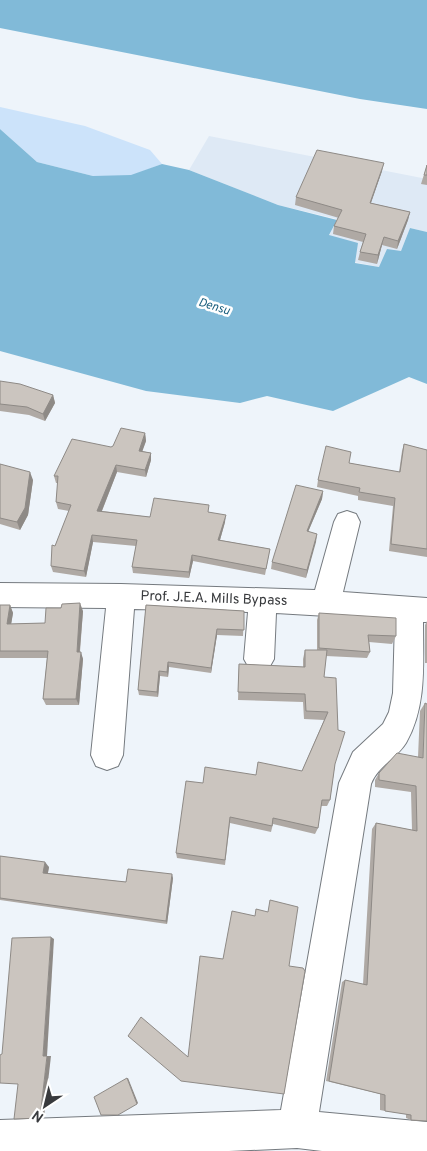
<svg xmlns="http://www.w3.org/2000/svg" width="427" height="1151" viewBox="0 0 427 1151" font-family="Overpass,sans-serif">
  <rect width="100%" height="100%" fill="#eef4fa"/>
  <path fill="#dee9f5" d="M209,136L427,179V232L410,228L401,251L379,267L354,262L329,236L337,219L278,205L189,170Z"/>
  <path fill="#cce3fa" d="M0,107L85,126L150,150L162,164L131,176H93L37,162L0,129Z"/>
  <g fill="#81bad8">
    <path d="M0,0H427V109L360,99L0,28Z"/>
    <path d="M0,129L37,162L93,176L131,175L162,164L189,170L278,205L337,220L329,235L358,243L355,263L379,267L387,249L401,251L410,228L427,232V384L409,377L333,411L267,396L240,403L146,391L0,351Z"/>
  </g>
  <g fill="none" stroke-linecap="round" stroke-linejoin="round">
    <defs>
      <path id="minor" d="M347,511L356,514L360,522L343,592L427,598V622H423C423,664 427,706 406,743C396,759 378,766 371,784L319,1112L427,1122V1151H322L297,1148L229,1151H0V1120L281,1110L339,783L353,752L383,724L389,712L393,693L395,620L276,613L274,659L269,668L259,672L249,668L244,659L248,612L134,609L123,755L118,766L107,770L96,766L91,755L106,608L0,607V583L121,584L315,590L334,522L338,514Z"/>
    </defs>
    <use href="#minor" stroke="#757a7f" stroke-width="2"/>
    <use href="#minor" fill="#fff" fill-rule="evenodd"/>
  </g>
  <g fill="#afa9a4">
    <path d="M427,165V185L421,184Z"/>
    <path d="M382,171L371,203L410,212L408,220L397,249L382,245L377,264L358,260L360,252L363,242L333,234L334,226L339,218L295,205L296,197Z"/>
    <path d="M0,381L53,395L55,403L45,421L29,415L0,411Z"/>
    <path d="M145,433L146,441L142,451L151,453V460L146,477L117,472L102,511L150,517L209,512L225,522L220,540L270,549L265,575L193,561L189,578L133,573L132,567L136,546L93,542L86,577L53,572L51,566L55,546L69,511L58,509L56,502L58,483H56L54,476L111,447Z"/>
    <path d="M404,444L427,450V557L389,551L393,506L358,500V496L317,487L318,480L349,463L399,472L402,451Z"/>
    <path d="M0,465L33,480L28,515L20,530L0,524Z"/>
    <path d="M323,491L322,499L308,532L317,534L306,578L271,569L272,562Z"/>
    <path d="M0,605H10L13,613L11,624L45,623L83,611L80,652L83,659L79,705H46L43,699L47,658H0Z"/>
    <path d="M146,605L244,611L243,636L217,635L211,673L169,667L168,677L160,676L158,697L139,695L138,690Z"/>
    <path d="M319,613L396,636L392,644L369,642L370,652L367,658L326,656L324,677L335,764L330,800L327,806H321L318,828L315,834L273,824L271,832L230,823L225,865L177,858L176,853L203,783L256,775L302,771L324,720L304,719L303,702L238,700L239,664L303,667V659L305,650H317V620Z"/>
    <path d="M427,621V663H425V625Z"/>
    <path d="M425,703L411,1120L406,1118V1114L385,1111L380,1110V1094L326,1081L342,982L345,980L363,984L372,829L376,823L412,830L411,792L375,787V780L379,773L418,757L420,711Z"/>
    <path d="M0,856L49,867L48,873L126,882L173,878L167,924L0,900Z"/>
  </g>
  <g fill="#8e8a86">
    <path d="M384,163L382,171L368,211L370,203Z"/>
    <path d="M410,212L408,220L397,249L398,241Z"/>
    <path d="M384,237L382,245L377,264L378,255Z"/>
    <path d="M53,395L55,403L45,421L43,414Z"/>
    <path d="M145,433L146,441L140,458L139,451Z"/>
    <path d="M151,453V460L146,477L145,470Z"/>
    <path d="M116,465L117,472L99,518L97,511Z"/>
    <path d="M30,472L33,480L28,515L20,530L17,522Z"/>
    <path d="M323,491L322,499L305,539L307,531Z"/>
    <path d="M226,515L225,522L218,547V540Z"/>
    <path d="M317,534L316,542L306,578L307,570Z"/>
    <path d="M92,535L93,542L86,577L84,571Z"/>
    <path d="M192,555L193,561L189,578V572Z"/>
    <path d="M80,603L83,611L79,659L77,652Z"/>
    <path d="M10,605L13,613L10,631L7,624Z"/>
    <path d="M217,629V635L211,673V668Z"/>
    <path d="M81,652L83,659L79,705L76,699Z"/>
    <path d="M168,662L169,667L168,677L167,672Z"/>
    <path d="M159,671L160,676L158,697L157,692Z"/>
    <path d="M45,862L49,867L47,877L43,873Z"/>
    <path d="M172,874L173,878L167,924L166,921Z"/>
    <path d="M51,937L54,939L47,1056H43Z"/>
    <path d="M47,1056H51L44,1117L40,1118Z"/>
    <path d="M127,1078H128L138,1103L137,1104Z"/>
  </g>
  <g fill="#cbc5bf" stroke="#8e8a86">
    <path d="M317,150L384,163L370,203L410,212L398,241L384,237L378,255L360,252L366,234L334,226L342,210L296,197Z"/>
    <path d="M427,165V175H424Z"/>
    <path d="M0,381L20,384L53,395L43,414L27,407L0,404Z"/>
    <path d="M121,428L145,433L139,451L151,453L145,470L116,465L97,511L150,517L154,498L209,505L208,512L226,515L218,540L270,549L266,569L192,555L189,572L132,567L137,540L92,535L84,571L51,566L52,545L55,546L71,505L56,502L58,476H54L72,439L111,447L113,446Z"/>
    <path d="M404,444L427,450V549L391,544L395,498L359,492L360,488L318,480L326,446L351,452L349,463L400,472Z"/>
    <path d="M0,464L30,472L25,508L17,522L0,518Z"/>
    <path d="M296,485L323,491L307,531L317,534L307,570L272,562Z"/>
    <path d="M80,603L77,652H81L76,699H43L48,651H0V605H10L7,624L45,623L46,608H61L62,604Z"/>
    <path d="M146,605L244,611V630L217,629L211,668L168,662L167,672L159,671L157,692L138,690Z"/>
    <path d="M319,613L396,618V636L368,635L370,652L319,648Z"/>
    <path d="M305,650H327L324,677L336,678L338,730L345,732L335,764L330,800H322L318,828L273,818L272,826L230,817L225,860L176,853L186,781L203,783L205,767L256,775L258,762L302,771L328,712L306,711L305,694L238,692L239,664L305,667Z"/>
    <path d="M425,703L427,704V1121L411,1120V1115L385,1111V1095L329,1081L345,980L367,985L376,823L417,831L416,786L379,780V773L397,753L423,758Z"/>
    <path d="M0,856L45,862L43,873L126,882L128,869L172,874L166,921L0,898Z"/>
    <path d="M270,900L298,907L289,966L303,968L305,971L284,1094L181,1081L128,1036L141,1017L188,1057L200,956L223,959L232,911L255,916L256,909L268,912Z"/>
    <path d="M51,937L43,1056H47L40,1118L14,1119L18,1084L0,1083V1055L2,1054L12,938Z"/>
    <path d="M127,1078L137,1104L118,1115H101L94,1097Z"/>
  </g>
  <g text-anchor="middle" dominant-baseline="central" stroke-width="5" stroke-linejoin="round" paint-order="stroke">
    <g font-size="12" font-style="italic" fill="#195e7d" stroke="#fff">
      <text transform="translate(214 307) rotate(17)">Densu</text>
    </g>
    <g font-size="14" fill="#383a3d" stroke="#fff">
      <text transform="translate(214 599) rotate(2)">Prof. J.E.A. Mills Bypass</text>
    </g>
  </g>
  <g transform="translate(45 1106) rotate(215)" stroke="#ffffff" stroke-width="4" paint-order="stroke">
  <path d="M0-4L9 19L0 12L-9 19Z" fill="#383a3d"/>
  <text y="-8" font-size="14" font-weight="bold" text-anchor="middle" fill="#383a3d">N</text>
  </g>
</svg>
